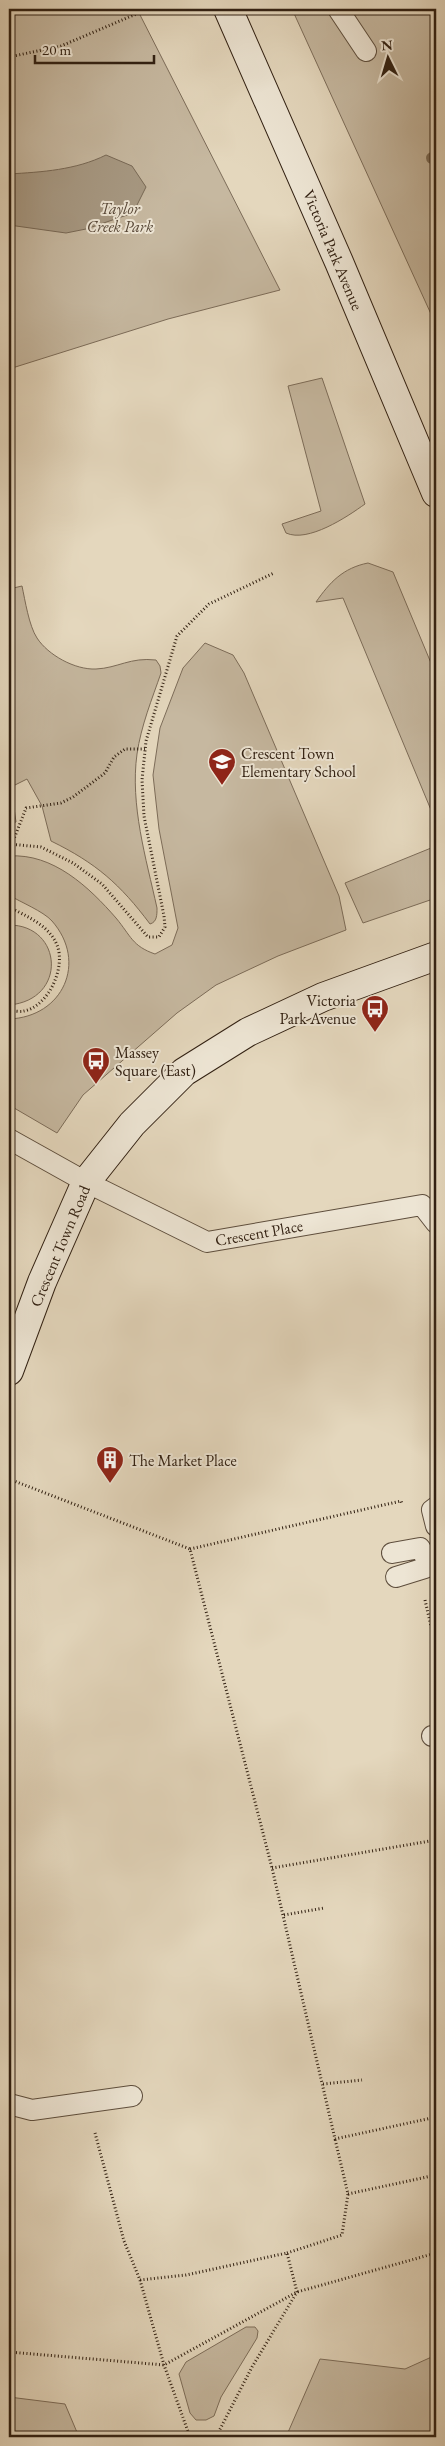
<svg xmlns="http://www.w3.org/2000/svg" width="445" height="2446" viewBox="0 0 445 2446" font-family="'EB Garamond',serif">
  <rect width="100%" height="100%" fill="#e4d7bd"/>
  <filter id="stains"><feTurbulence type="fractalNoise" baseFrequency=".004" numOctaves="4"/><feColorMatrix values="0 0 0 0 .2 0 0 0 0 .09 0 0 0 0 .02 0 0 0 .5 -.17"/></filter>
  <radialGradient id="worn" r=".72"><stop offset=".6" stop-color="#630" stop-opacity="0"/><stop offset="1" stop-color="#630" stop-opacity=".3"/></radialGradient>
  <g fill="#c6b8a0" stroke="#7c6c59">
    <path d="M9,9H137L280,290L168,319L9,369Z"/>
    <path d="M292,9H436V325Z"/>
    <path d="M322,378L365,504C347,517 308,543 286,533L282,524L321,511L288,386Z"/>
    <path d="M368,563L393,572L436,675V822L343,598L316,602C330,582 343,568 368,563Z"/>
    <path d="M22,586C25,600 29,626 37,638C48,655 75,670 96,669C118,668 130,657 156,660L160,666L161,673C152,699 141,726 137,754C130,805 146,858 157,908C157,915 157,922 150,924C120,884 96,863 51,841L42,806L27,779L11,787L16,822L9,824V589Z"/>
    <path d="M205,643L233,655L244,673L339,896L346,930L278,956L216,985L177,1013L83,1095L57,1133L9,1105V1019C63,1017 88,962 52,921C43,911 20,902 9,895V856C53,853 89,887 116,918C131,936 132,946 155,954L172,945L178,928L159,829L153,775L160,728L183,668Z"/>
    <path d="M436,846V898L363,923L345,883Z"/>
    <path d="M9,925C63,925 68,1000 9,1005Z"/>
    <path d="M246,2327H255L258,2331L257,2338L221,2397L214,2416L206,2420H196L190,2413L179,2374L186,2362Z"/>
    <path d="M436,2355V2437H286L320,2359L405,2369Z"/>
    <path d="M9,2397L65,2404L79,2437H9Z"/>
  </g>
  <path fill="#a79983" stroke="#786956" d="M106,155L132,166L146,187L133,213L86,229L66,233L9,225V174C42,172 76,170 106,155Z"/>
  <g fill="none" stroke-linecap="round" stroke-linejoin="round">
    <path stroke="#786956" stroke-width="12" d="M432,158L436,156"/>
    <defs>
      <g id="lane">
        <path d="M338,9L366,51"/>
        <path d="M9,1139L86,1182L207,1242L422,1205L436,1223"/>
        <path d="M436,1507L432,1510L436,1526"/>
        <path d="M392,1553L420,1548L426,1558L425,1568L396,1577"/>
        <path d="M432,1736H436"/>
        <path d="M9,2104L32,2110L132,2096"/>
      </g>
      <g id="secondary">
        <path d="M228,9L339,262L436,493"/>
        <path d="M9,1371L42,1282L86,1182L132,1124L184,1072L248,1032L323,997L436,956"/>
      </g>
    </defs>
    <use href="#lane" stroke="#5e4e3d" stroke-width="22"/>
    <use href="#secondary" stroke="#312012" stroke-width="30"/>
    <g stroke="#312012" stroke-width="3" stroke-dasharray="1 2.5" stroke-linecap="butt">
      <path d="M9,57L61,46L148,9"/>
      <path d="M9,844L41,847L73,863L102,884L148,937H159L165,927L164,916L144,816L142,780L146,741L177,636L209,604L274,573"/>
      <path d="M12,844L26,808L61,803L73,797L105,773L114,757L125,749H145"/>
      <path d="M9,907C26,916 49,925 57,945C66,967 49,1006 24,1011C20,1012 13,1011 9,1010"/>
      <path d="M9,1479L190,1549L272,1868L335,2139L436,2117"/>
      <path d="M190,1549L401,1501L402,1504"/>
      <path d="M425,1600L436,1648"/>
      <path d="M272,1868L436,1840"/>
      <path d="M284,1915L324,1908"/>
      <path d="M323,2084L362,2080"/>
      <path d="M95,2133L124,2241L140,2280L164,2365L190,2437"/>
      <path d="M348,2194L436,2175"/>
      <path d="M287,2253L342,2235L348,2194L335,2139"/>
      <path d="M140,2280L186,2275L287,2253L297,2292L252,2367L216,2437"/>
      <path d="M9,2352L164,2365L297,2292L436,2253"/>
    </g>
    <use href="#lane" stroke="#ede5d4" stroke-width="20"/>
    <use href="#secondary" stroke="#ede5d4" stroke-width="28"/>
  </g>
  <defs>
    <symbol id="school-pin" viewBox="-11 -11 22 30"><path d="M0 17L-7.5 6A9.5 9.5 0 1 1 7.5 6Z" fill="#8f2418" stroke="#ede5d4"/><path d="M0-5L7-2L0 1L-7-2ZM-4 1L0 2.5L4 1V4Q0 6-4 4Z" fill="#fff"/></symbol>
    <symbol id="bus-pin" viewBox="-11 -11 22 30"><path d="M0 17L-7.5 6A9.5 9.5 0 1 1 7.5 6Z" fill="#8f2418" stroke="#ede5d4"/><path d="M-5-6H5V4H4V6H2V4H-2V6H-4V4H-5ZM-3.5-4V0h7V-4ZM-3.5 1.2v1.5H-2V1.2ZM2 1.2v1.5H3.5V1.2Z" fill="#fff"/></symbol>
    <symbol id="building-pin" viewBox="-11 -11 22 30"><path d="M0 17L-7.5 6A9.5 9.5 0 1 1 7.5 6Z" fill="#8f2418" stroke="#ede5d4"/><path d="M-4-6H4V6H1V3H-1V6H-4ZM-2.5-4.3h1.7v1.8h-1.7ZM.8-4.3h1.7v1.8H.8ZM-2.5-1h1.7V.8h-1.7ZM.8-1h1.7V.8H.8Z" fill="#fff"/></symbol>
  </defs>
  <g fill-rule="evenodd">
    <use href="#school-pin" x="206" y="746" width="32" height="43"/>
    <use href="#bus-pin" x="359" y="993" width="32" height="43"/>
    <use href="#bus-pin" x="80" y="1045" width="32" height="43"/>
    <use href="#building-pin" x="94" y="1444" width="32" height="43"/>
  </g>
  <g text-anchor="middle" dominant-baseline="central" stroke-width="4" stroke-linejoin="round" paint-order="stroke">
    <g font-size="16" font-style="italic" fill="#564636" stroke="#ede5d4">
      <text x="120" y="208">Taylor<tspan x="120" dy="18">Creek Park</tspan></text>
    </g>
    <g font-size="16" fill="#312012" stroke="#ede5d4">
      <text transform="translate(333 250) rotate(67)">Victoria Park Avenue</text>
      <text transform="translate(259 1233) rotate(-10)">Crescent Place</text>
      <text transform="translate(60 1246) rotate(-67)">Crescent Town Road</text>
    </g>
    <g font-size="16" fill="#312012" stroke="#ede5d4" text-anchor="start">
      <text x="241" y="753">Crescent Town<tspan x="241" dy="18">Elementary School</tspan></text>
      <text x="356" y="1000" text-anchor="end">Victoria<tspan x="356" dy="18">Park Avenue</tspan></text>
      <text x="115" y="1052">Massey<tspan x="115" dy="18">Square (East)</tspan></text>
      <text x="129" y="1460">The Market Place</text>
    </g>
  </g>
  <rect width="445" height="2446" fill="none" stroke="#e4d7bd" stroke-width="30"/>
  <rect x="10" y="10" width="425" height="2426" fill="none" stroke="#312012" stroke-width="2.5"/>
  <rect x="15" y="15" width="415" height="2416" fill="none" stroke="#312012"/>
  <g transform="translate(388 58) rotate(355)" stroke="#ede5d4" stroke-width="4" paint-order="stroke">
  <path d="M0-4L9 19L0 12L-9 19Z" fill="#312012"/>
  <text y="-8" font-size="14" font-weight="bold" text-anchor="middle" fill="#312012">N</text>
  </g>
  <path d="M35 55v8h119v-8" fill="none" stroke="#312012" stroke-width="2.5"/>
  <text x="42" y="55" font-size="15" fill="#312012" stroke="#ede5d4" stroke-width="4" paint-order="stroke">20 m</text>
  <rect width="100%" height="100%" filter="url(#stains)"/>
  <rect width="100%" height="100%" fill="url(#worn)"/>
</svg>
